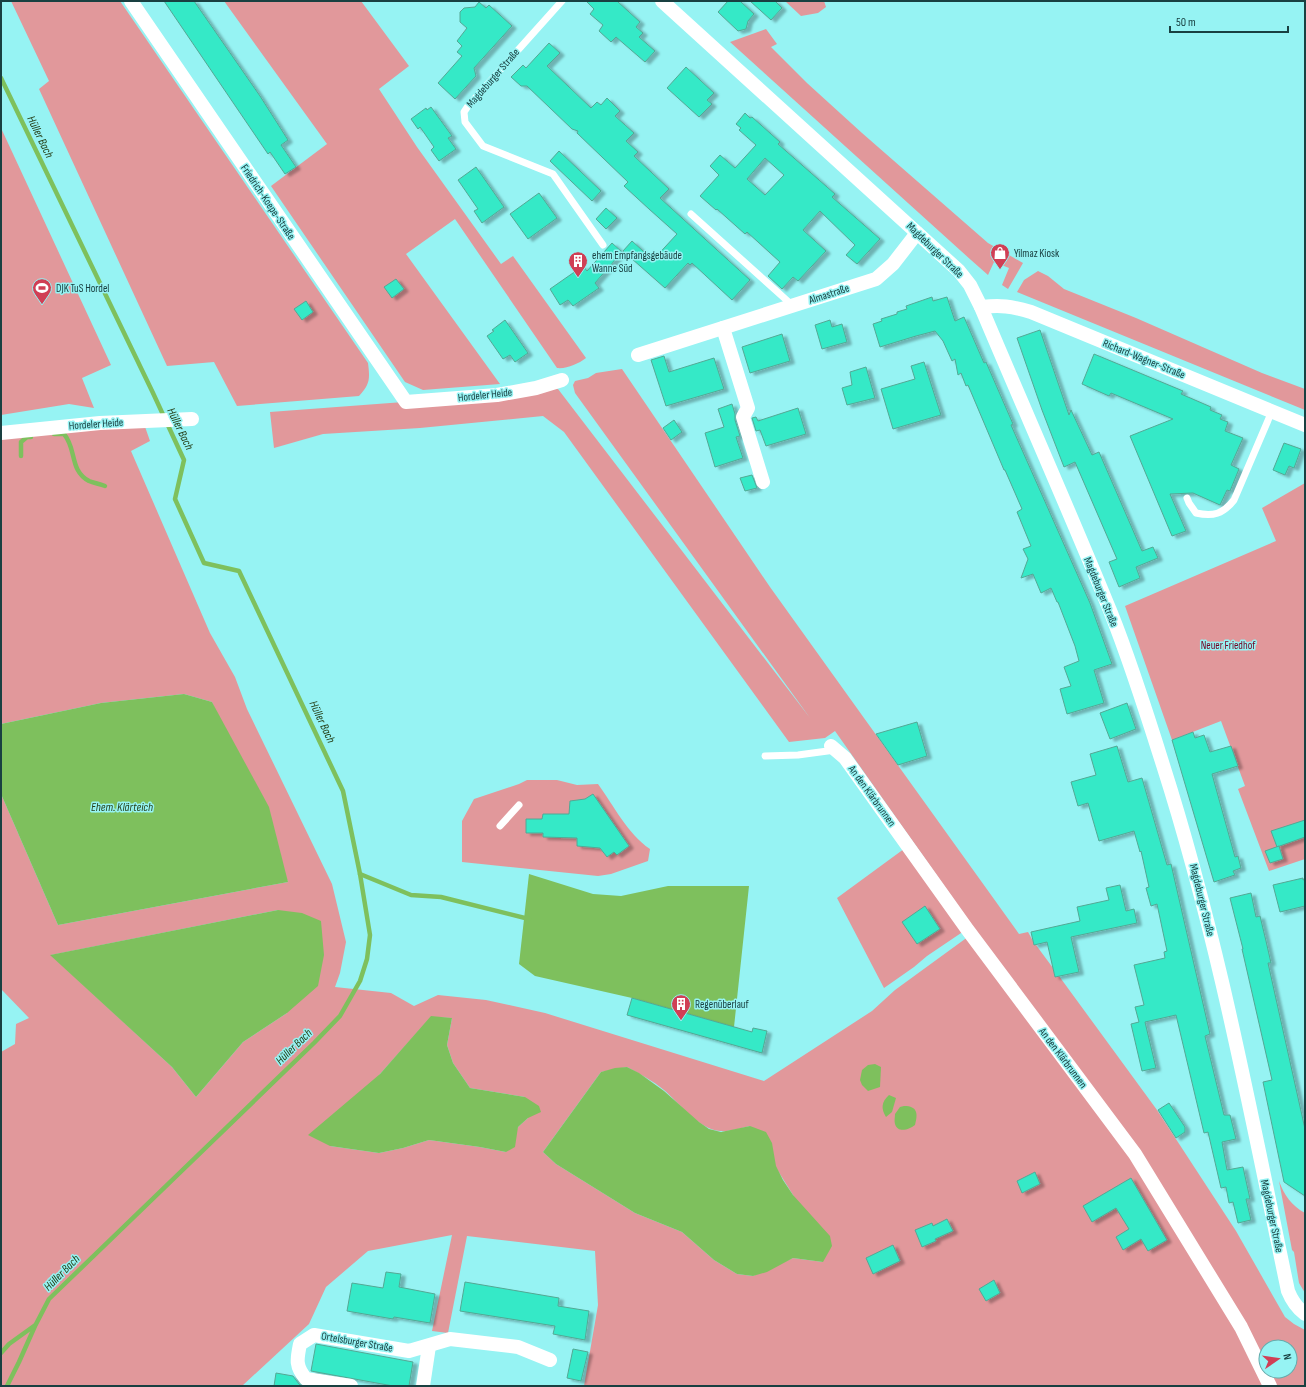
<svg xmlns="http://www.w3.org/2000/svg" width="1306" height="1387" viewBox="0 0 1306 1387" font-family="'Sofia Sans Condensed',sans-serif">
  <defs>
    <filter id="shadow"><feDropShadow dx="4.5" dy="2.5" stdDeviation="1" flood-color="#0004"/></filter>
  </defs>
  <rect width="100%" height="100%" fill="#96f3f3"/>
  <g fill="#e1989b" fill-rule="evenodd">
    <path d="M11,1H120L368,363C370,379 370,384 359,396L237,406L214,362L167,366L39,89L49,81Z"/>
    <path d="M224,1H361L409,66L379,89L417,147L501,264L513,256L586,358C578,364 567,369 557,368L455,219L406,254L500,384L423,390L405,382L271,186L327,144Z"/>
    <path d="M785,1H824L826,7L818,13L801,16Z"/>
    <path d="M766,29L777,44L771,47L807,83L862,133L988,243L1023,263L1008,289L1002,285L1009,268L994,262L988,275L971,260L730,42Z"/>
    <path d="M1,128L111,365L82,378L94,408L69,404L1,415Z"/>
    <path d="M1038,271L1048,276L1064,289L1136,318L1262,373L1305,389V410L1017,292L1024,280Z"/>
    <path d="M622,369L770,587L1019,934L1028,932L1033,941L1034,945H1036L1053,968L1055,977L1059,976L1157,1110L1236,1231L1285,1317L1294,1324L1305,1330V1386H584L598,1305L595,1251L467,1236L448,1333L432,1331L452,1235L368,1251L326,1287L309,1324L242,1386H1V1052L15,1044L16,1024L29,1018L1,989V794L58,925L288,882L212,702L184,694L101,703L1,724V433L143,421L150,441L131,451L210,633L235,677L247,709L332,884L346,942L340,973L335,987L391,993L414,1006L438,995L486,1000L545,1013L764,1081L872,1011L895,990L976,931L835,731L825,738L789,742L564,432L543,416L420,428L323,434L274,448L270,412L497,395L536,388L558,389L810,718L575,393L573,385L575,381L588,378L596,373ZM278,910L287,1013L243,1042L196,1097L172,1067L51,955ZM431,1017L452,1018L447,1045L453,1063L470,1088L525,1097L528,1118L518,1127L506,1152L480,1147L429,1140L403,1148L379,1153L330,1146L380,1074ZM627,1067C640,1074 653,1081 664,1090C679,1103 700,1130 720,1131C729,1132 741,1128 750,1126L793,1195L823,1262L793,1258L753,1276L737,1274L714,1260L682,1232L635,1213L556,1164L543,1152L601,1072ZM1266,1347H1290V1371H1266Z"/>
    <path d="M1305,483V859L1269,871L1238,789L1245,786L1221,721L1172,740L1125,606L1276,541L1262,508Z"/>
    <path d="M527,780H557L577,785L598,784C614,806 627,833 650,849L648,861L611,874L598,876L462,862V821L474,799L519,784Z"/>
    <path d="M908,846L967,929L927,956L914,967L884,988L837,898Z"/>
    <path d="M1279,1181C1284,1195 1292,1206 1305,1213V1293L1299,1283L1294,1252L1292,1250Z"/>
  </g>
  <g fill="#7ec05d">
    <path d="M184,694L212,702L269,807L288,882L58,925L1,794V724L101,703Z"/>
    <path d="M529,874L593,894L621,896L668,886H749L734,1027L632,998L535,976L519,964Z"/>
    <path d="M278,910L302,913L321,921L324,955L318,986L287,1013L243,1042L196,1097L172,1067L50,955Z"/>
    <path d="M431,1016L452,1018L447,1045L453,1063L470,1088L525,1097L539,1106L541,1112L528,1118L518,1127L515,1147L506,1152L480,1147L429,1140L403,1148L379,1153L330,1146L308,1135L380,1074Z"/>
    <path d="M875,1064L881,1067L880,1087L868,1091L862,1085L860,1080L862,1070L868,1065Z"/>
    <path d="M627,1067L639,1073L664,1091L699,1122L709,1129L721,1132L750,1126L766,1132L772,1143L776,1166L783,1180L793,1195L830,1236L832,1246L823,1262L793,1258L767,1272L753,1276L737,1274L714,1260L682,1232L635,1213L556,1164L543,1152L601,1072L615,1068Z"/>
    <path d="M889,1095L896,1098L892,1112L886,1117C881,1109 881,1102 889,1095Z"/>
    <path d="M904,1106C918,1106 918,1114 915,1125C910,1129 898,1134 895,1124C894,1121 895,1117 895,1114L900,1107Z"/>
  </g>
  <g fill="none" stroke-linecap="round" stroke-linejoin="round">
    <g stroke="#7ec05d" stroke-width="4.5">
      <path d="M1,78L153,393L184,460L175,499L204,563L239,571L343,791L360,874L370,935L367,959L360,981L340,1016L314,1043L49,1299L35,1326L19,1362L7,1386"/>
      <path d="M54,434H64C77,449 69,470 89,481C94,483 100,484 105,486"/>
      <path d="M21,456V442L27,437H31"/>
      <path d="M360,874L411,895L441,897L529,919"/>
      <path d="M1,1353L9,1344L34,1326"/>
    </g>
  </g>
  <g fill="#34e9c7" stroke="#53a894" fill-rule="evenodd" filter="url(#shadow)">
    <path d="M164,1H194L260,96L288,140L281,145L296,167L285,174L270,152L268,154Z"/>
    <path d="M586,1H617L640,22L636,27L643,33L639,37L655,51L645,62L616,37L611,42L599,31L603,25L590,14L594,9Z"/>
    <path d="M728,1H740L754,14L748,21L746,29L738,31L718,12Z"/>
    <path d="M750,1H775L782,8L771,20Z"/>
    <path d="M479,2L486,8L489,5L512,26L474,68L476,76L455,99L438,83L462,56L457,52L462,46L457,41L467,28L460,22V12L464,8L475,7Z"/>
    <path d="M549,43L560,53L547,66L591,108L597,102L601,105L607,98L620,111L615,116L634,133L626,141L638,152L634,156L669,189L660,198L750,280L732,300L692,263L690,265L688,263L665,288L623,251L632,241L653,260L677,234L649,209L624,186L628,182L577,133L578,131L572,129L527,86H521L511,77L523,65L526,68Z"/>
    <path d="M686,67L714,93L707,100L712,104L699,117L667,88Z"/>
    <path d="M431,107L452,136L448,138L456,149L439,161L431,150L434,147L420,127L418,129L411,119L426,108L427,110Z"/>
    <path d="M745,113L750,118L752,117L780,142L778,144L835,194L832,197L880,239L857,264L846,255L855,245L820,211L803,230L826,251L798,281L793,277L782,289L768,276L780,262L747,232L745,234L717,209L716,210L700,196L719,175L710,166L720,155L735,168L756,145L739,130L741,128L736,124ZM765,158L784,175L765,195L747,179Z"/>
    <path d="M559,151L601,191L592,201L550,161Z"/>
    <path d="M476,167L504,207L482,223L474,211L478,209L458,180Z"/>
    <path d="M539,193L557,218L528,239L510,214Z"/>
    <path d="M606,208L617,218L606,229L596,219Z"/>
    <path d="M612,243L622,252L595,283L599,288L573,306L568,300L560,305L550,289L583,266L587,271Z"/>
    <path d="M396,279L404,289L392,298L384,287Z"/>
    <path d="M932,297L933,301L947,297L955,321L964,317L984,363L986,362L1013,424L1011,425L1090,603L1112,664L1094,670L1104,703L1067,714L1060,689L1071,686L1064,667L1079,661L1075,646L1058,602H1057L1051,588L1041,593L1033,574L1021,578L1028,559L1023,549L1031,546L1017,512L1022,509L1005,470H1004L968,385L966,386L961,373L958,375L955,359L952,361L943,341L935,331L916,336L880,347L873,324L882,321L881,319L897,314V312L907,309L906,306Z"/>
    <path d="M306,301L313,312L302,320L294,309Z"/>
    <path d="M505,320L528,353L515,362L510,355L503,359L487,336L494,331L492,330Z"/>
    <path d="M830,320L832,327L842,324L847,342L822,349L815,325Z"/>
    <path d="M1040,330L1069,415L1071,410L1092,455L1099,452L1142,551L1153,547L1158,558L1136,567L1140,578L1119,587L1109,562L1117,559L1075,462L1064,467L1042,410L1017,338Z"/>
    <path d="M782,334L790,361L750,373L742,347Z"/>
    <path d="M1094,354L1183,391L1181,394L1211,407L1210,410L1222,415L1220,419L1228,422L1225,431L1243,438L1231,465L1239,469L1230,491L1227,490L1220,505L1193,493L1170,494L1186,531L1172,536L1130,436L1173,419L1111,393L1109,396L1082,384Z"/>
    <path d="M664,356L669,372L714,358L724,389L666,406L651,360Z"/>
    <path d="M924,362L941,415L893,429L881,389L915,379L911,366Z"/>
    <path d="M866,367L875,398L847,405L842,388L852,385L850,372Z"/>
    <path d="M732,404L735,414V420L740,436L736,437L743,458L715,467L705,433L724,427L718,409Z"/>
    <path d="M798,408L806,434L766,446L760,430L756,431L752,418L756,417L758,421Z"/>
    <path d="M674,420L682,432L671,440L663,428Z"/>
    <path d="M1284,443L1301,449L1294,468L1289,466L1285,475L1273,470Z"/>
    <path d="M752,475L757,488L745,491L740,478Z"/>
    <path d="M1127,703L1136,729L1110,739L1100,713Z"/>
    <path d="M917,722L927,756L898,765L876,734Z"/>
    <path d="M1193,732L1195,738L1204,735L1210,752L1231,746L1238,766L1212,774L1235,857L1238,856L1241,868L1233,871L1235,875L1214,882L1172,740Z"/>
    <path d="M1117,746L1128,782L1142,778L1167,865L1171,864L1210,1034L1205,1036L1224,1115H1230L1236,1139L1222,1142L1227,1170L1243,1167L1250,1199H1246L1251,1220L1238,1223L1233,1202L1229,1203L1226,1187L1221,1188L1208,1132L1204,1133L1176,1015L1145,1022L1156,1068L1142,1071L1131,1024L1139,1022L1135,1007L1144,1005L1134,965L1165,958L1164,952L1167,951L1157,904L1151,906L1146,888L1149,887L1141,851L1140,852L1134,831L1099,841L1088,803L1078,806L1071,782L1096,775L1090,754Z"/>
    <path d="M593,794L629,846L617,855L614,852L607,857L600,848L577,846V838L543,837V833H526V819H542L543,814H569L570,801L585,799Z"/>
    <path d="M1305,820V837L1277,847L1271,831Z"/>
    <path d="M1279,846L1283,859L1270,863L1265,851Z"/>
    <path d="M1303,878V880L1305,879V906L1280,912L1273,885Z"/>
    <path d="M1120,885L1126,911L1134,909L1137,923L1071,937L1079,972L1055,977L1047,942L1034,945L1031,932L1080,921L1077,907L1109,900L1106,888Z"/>
    <path d="M1251,893L1256,917L1260,916L1266,941L1271,963H1268L1305,1129V1196L1284,1182L1263,1082L1272,1080L1242,949H1243L1230,898Z"/>
    <path d="M925,906L940,929L917,944L902,922Z"/>
    <path d="M632,998L752,1032L753,1028L767,1031L762,1053L627,1015Z"/>
    <path d="M1169,1103L1185,1127V1132L1176,1138L1158,1110Z"/>
    <path d="M1035,1172L1040,1184L1022,1193L1017,1181Z"/>
    <path d="M1131,1178L1167,1240L1148,1251L1141,1239L1123,1250L1116,1237L1129,1229L1116,1208L1092,1222L1083,1206Z"/>
    <path d="M947,1219L953,1231L935,1239L936,1241L922,1247L915,1230L932,1223L933,1226Z"/>
    <path d="M893,1245L900,1261L873,1274L866,1258Z"/>
    <path d="M386,1272L401,1274L399,1287L435,1294L430,1323L394,1317L393,1319L347,1311L352,1283L383,1288Z"/>
    <path d="M994,1280L1000,1293L986,1301L979,1289Z"/>
    <path d="M465,1282L559,1298L558,1306L589,1311L585,1340L553,1334L555,1326L460,1311Z"/>
    <path d="M316,1344L413,1362L409,1386H393L311,1371Z"/>
    <path d="M573,1349L588,1352L581,1381L567,1378Z"/>
    <path d="M276,1373L293,1376L299,1384L302,1386H274Z"/>
  </g>
  <g fill="none" stroke-linecap="round" stroke-linejoin="round">
    <g stroke="#fff" stroke-width="7">
      <path d="M562,1L468,106L464,112L465,122L483,146L553,174L603,245"/>
      <path d="M691,214L792,305"/>
      <path d="M1187,498L1189,503L1196,513C1213,517 1223,514 1234,500L1272,411"/>
      <path d="M765,756L798,755L835,750"/>
      <path d="M500,826L519,805"/>
    </g>
    <g stroke="#fff" stroke-width="14">
      <path d="M131,1L406,402L497,395L536,388L562,380"/>
      <path d="M662,1L959,271L970,285L981,307C1024,409 1069,510 1111,613C1131,663 1147,714 1163,765C1218,937 1251,1115 1288,1291C1292,1301 1297,1308 1305,1314"/>
      <path d="M981,307C1001,305 1011,306 1031,312L1305,425"/>
      <path d="M723,328L748,408L743,417L763,482"/>
      <path d="M638,355L876,279L893,264L917,233"/>
      <path d="M1,433L100,423L192,419"/>
      <path d="M831,746L845,758L967,929L1135,1154L1241,1327L1270,1386"/>
      <path d="M351,1386L306,1379C295,1366 297,1359 300,1344L314,1335L409,1351L450,1339L518,1347L550,1360"/>
      <path d="M423,1386L429,1346"/>
    </g>
  </g>
  <defs>
    <symbol id="shop-pin" viewBox="-11 -11 22 30"><path d="M0 17L-7.5 6A9.5 9.5 0 1 1 7.5 6Z" fill="#d03f55" stroke="#96f3f3"/><path d="M-5-2.5h2.3a2.7 3.5 0 0 1 5.4 0H5L5.5 6h-11ZM-1.5-2.5h3a1.5 2.3 0 0 0-3 0Z" fill="#fff"/></symbol>
    <symbol id="building-pin" viewBox="-11 -11 22 30"><path d="M0 17L-7.5 6A9.5 9.5 0 1 1 7.5 6Z" fill="#d03f55" stroke="#96f3f3"/><path d="M-4-6H4V6H1V3H-1V6H-4ZM-2.5-4.3h1.7v1.8h-1.7ZM.8-4.3h1.7v1.8H.8ZM-2.5-1h1.7V.8h-1.7ZM.8-1h1.7V.8H.8Z" fill="#fff"/></symbol>
    <symbol id="stadium-pin" viewBox="-11 -11 22 30"><path d="M0 17L-7.5 6A9.5 9.5 0 1 1 7.5 6Z" fill="#d03f55" stroke="#96f3f3"/><path d="M0-5a6.5 5 0 1 0 0 10a6.5 5 0 1 0 0-10ZM-3.5-1.8h7v3.6h-7Z" fill="#fff"/></symbol>
  </defs>
  <g fill-rule="evenodd">
    <use href="#shop-pin" x="989" y="242" width="22" height="30"/>
    <use href="#building-pin" x="567" y="250" width="22" height="30"/>
    <use href="#stadium-pin" x="31" y="277" width="22" height="30"/>
    <use href="#building-pin" x="670" y="993" width="22" height="30"/>
  </g>
  <g text-anchor="middle" dominant-baseline="central" stroke-width="3" stroke-linejoin="round" paint-order="stroke">
    <g font-size="11" fill="#194041" stroke="#96f3f3">
      <text transform="translate(493 78) rotate(-49)">Magdeburger Straße</text>
      <text transform="translate(268 202) rotate(56)">Friedrich-Koepe-Straße</text>
      <text transform="translate(935 250) rotate(44)">Magdeburger Straße</text>
      <text transform="translate(829 294) rotate(-18)">Almastraße</text>
      <text transform="translate(1144 359) rotate(22)">Richard-Wagner-Straße</text>
      <text transform="translate(485 395) rotate(-6)">Hordeler Heide</text>
      <text transform="translate(96 424) rotate(-4)">Hordeler Heide</text>
      <text transform="translate(1101 592) rotate(68)">Magdeburger Straße</text>
      <text transform="translate(872 796) rotate(54)">An den Klärbrunnen</text>
      <text transform="translate(1202 900) rotate(76)">Magdeburger Straße</text>
      <text transform="translate(1063 1058) rotate(53)">An den Klärbrunnen</text>
      <text transform="translate(1272 1216) rotate(78)">Magdeburger Straße</text>
      <text transform="translate(357 1342) rotate(10)">Ortelsburger Straße</text>
    </g>
    <g font-size="11" fill="#194041" stroke="#96f3f3" text-anchor="start">
      <text x="1014" y="253">Yilmaz Kiosk</text>
      <text x="592" y="255">ehem Empfangsgebäude<tspan x="592" dy="13">Wanne Süd</tspan></text>
      <text x="56" y="288">DJK TuS Hordel</text>
      <text x="695" y="1004">Regenüberlauf</text>
    </g>
    <g font-size="11" fill="#740121" stroke="#96f3f3">
      <text x="1228" y="645">Neuer Friedhof</text>
    </g>
    <g font-size="12" font-style="italic" fill="#253f18" stroke="#96f3f3">
      <text transform="translate(40 137) rotate(64)">Hüller Bach</text>
      <text transform="translate(180 429) rotate(64)">Hüller Bach</text>
      <text transform="translate(322 722) rotate(65)">Hüller Bach</text>
      <text x="122" y="807">Ehem. Klärteich</text>
      <text transform="translate(294 1047) rotate(-44)">Hüller Bach</text>
      <text transform="translate(62 1273) rotate(-45)">Hüller Bach</text>
    </g>
  </g>
  <rect width="1306" height="1387" fill="none" stroke="#194041" stroke-width="4"/>
  <g transform="translate(1278 1359) rotate(77)"><circle r="19" fill="#96f3f3" stroke="#64abac"/>
  <path d="M0-3L7 15L0 10L-7 15Z" fill="#d03f55"/>
  <text y="-6" font-size="11" font-weight="bold" text-anchor="middle" fill="#194041">N</text>
  </g>
  <path d="M1170 26v6h118v-6" fill="none" stroke="#194041" stroke-width="2"/>
  <text x="1176" y="26" font-size="12" fill="#194041" stroke="#96f3f3" stroke-width="3" paint-order="stroke">50 m</text>
</svg>
